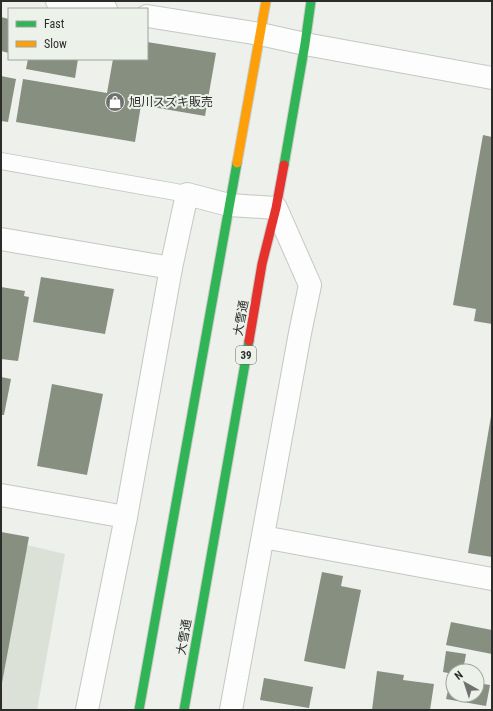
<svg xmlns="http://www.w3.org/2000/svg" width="493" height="711" viewBox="0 0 493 711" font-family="'Roboto Condensed','Noto Sans JP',sans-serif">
  <rect width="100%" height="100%" fill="#edf0eb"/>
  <path fill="#dbe1d7" d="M1,539L65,554L37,710H1Z"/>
  <g fill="#878f80">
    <path d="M1,17L9,19V53L1,51Z"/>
    <path d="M147,42L216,53L205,116L141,105L135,142L16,122L23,79L107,93L113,59H147Z"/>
    <path d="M28,59H78L75,78L26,69Z"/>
    <path d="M1,76L16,79L8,122L1,121Z"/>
    <path d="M483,135L492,137V324L474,321L476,309L453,305Z"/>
    <path d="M41,277L114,289L105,334L33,322Z"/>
    <path d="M1,287L25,291L24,296L29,297L18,361L1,359Z"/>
    <path d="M1,377L11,379L4,415H1Z"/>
    <path d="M52,384L103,394L87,475L37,466Z"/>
    <path d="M491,416H492V557L468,553Z"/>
    <path d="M1,532L29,537L2,683H1Z"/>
    <path d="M322,572L343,576L341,586L361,590L345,669L304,661Z"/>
    <path d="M451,622L492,630V654L446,645Z"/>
    <path d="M446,651L466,654L463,671H453V674L443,672Z"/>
    <path d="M377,671L404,675L403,680L434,684L430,710H372Z"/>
    <path d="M264,678L313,687L309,708L260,700Z"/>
    <path d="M451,678H453V695H477V683L490,685L486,706L446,699Z"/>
  </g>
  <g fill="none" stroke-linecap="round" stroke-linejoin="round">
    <defs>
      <path id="lane" d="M1,161L187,194"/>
      <g id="street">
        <path d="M57,1L106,9"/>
        <path d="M147,16L260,34L305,44L492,78"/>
        <path d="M1,239L171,268"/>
        <path d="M1,495L126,517"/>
        <path d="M263,537L492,579"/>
        <path d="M87,710L126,517L171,268L187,194L229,205L276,208L310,285L300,333L231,710"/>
      </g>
      <g id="fast">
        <path d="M284,165L305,44L311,1"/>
        <path d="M139,710L237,163"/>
        <path d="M184,710L249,341"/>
      </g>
      <path id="slow" d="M237,163L266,1"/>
      <path id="jam" d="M249,341L262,264L276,208L284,165"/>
    </defs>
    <use href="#lane" stroke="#c5c7c3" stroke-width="18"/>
    <use href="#street" stroke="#c5c7c3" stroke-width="24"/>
    <use href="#fast" stroke="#cacbc9" stroke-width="11"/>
    <use href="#slow" stroke="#cacbc9" stroke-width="11"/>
    <use href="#jam" stroke="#cacbc9" stroke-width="11"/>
    <use href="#lane" stroke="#fcfdfc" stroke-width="16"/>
    <use href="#street" stroke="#fcfdfc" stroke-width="22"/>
    <use href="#fast" stroke="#30b455" stroke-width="9"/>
    <use href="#slow" stroke="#ff9f0a" stroke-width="9"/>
    <use href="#jam" stroke="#e5322d" stroke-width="9"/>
  </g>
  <defs>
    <symbol id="shop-disc" viewBox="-11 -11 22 22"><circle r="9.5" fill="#70716e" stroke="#ecf1ea"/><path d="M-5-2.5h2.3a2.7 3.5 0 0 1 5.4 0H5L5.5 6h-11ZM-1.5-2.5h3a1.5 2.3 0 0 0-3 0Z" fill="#fff"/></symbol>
  </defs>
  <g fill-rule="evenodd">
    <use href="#shop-disc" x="104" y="91" width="22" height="22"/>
  </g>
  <g text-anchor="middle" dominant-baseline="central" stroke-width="4" stroke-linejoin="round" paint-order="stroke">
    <rect fill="#ecf1ea" stroke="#666864" stroke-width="1" x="236" y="346" width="20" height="18" rx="3"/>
    <g font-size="11" font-weight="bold" fill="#2c2d2b">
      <text x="246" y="355">39</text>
    </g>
    <g font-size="12" fill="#2c2d2b" stroke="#ecf1ea" text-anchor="start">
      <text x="129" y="102">旭川スズキ販売</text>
    </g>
    <g font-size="12" fill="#2c2d2b" stroke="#ecf1ea">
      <text transform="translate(241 318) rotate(-80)">大雪通</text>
      <text transform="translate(184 637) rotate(-80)">大雪通</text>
    </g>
  </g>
  <rect width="493" height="711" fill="none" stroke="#2c2d2b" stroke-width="4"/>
  <rect x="8" y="8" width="140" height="52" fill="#ecf1ea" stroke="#9fa39e"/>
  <rect x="16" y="21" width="20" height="6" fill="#30b455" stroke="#9fa39e"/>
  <text x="44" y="28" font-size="12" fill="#2c2d2b">Fast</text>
  <rect x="16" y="41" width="20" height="6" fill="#ff9f0a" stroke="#9fa39e"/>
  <text x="44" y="48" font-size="12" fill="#2c2d2b">Slow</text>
  <g transform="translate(465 683) rotate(321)"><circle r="19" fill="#ecf1ea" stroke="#9fa39e"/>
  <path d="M0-3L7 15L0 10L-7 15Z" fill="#70716e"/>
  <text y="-6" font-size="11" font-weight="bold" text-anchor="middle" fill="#2c2d2b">N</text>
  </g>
</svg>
